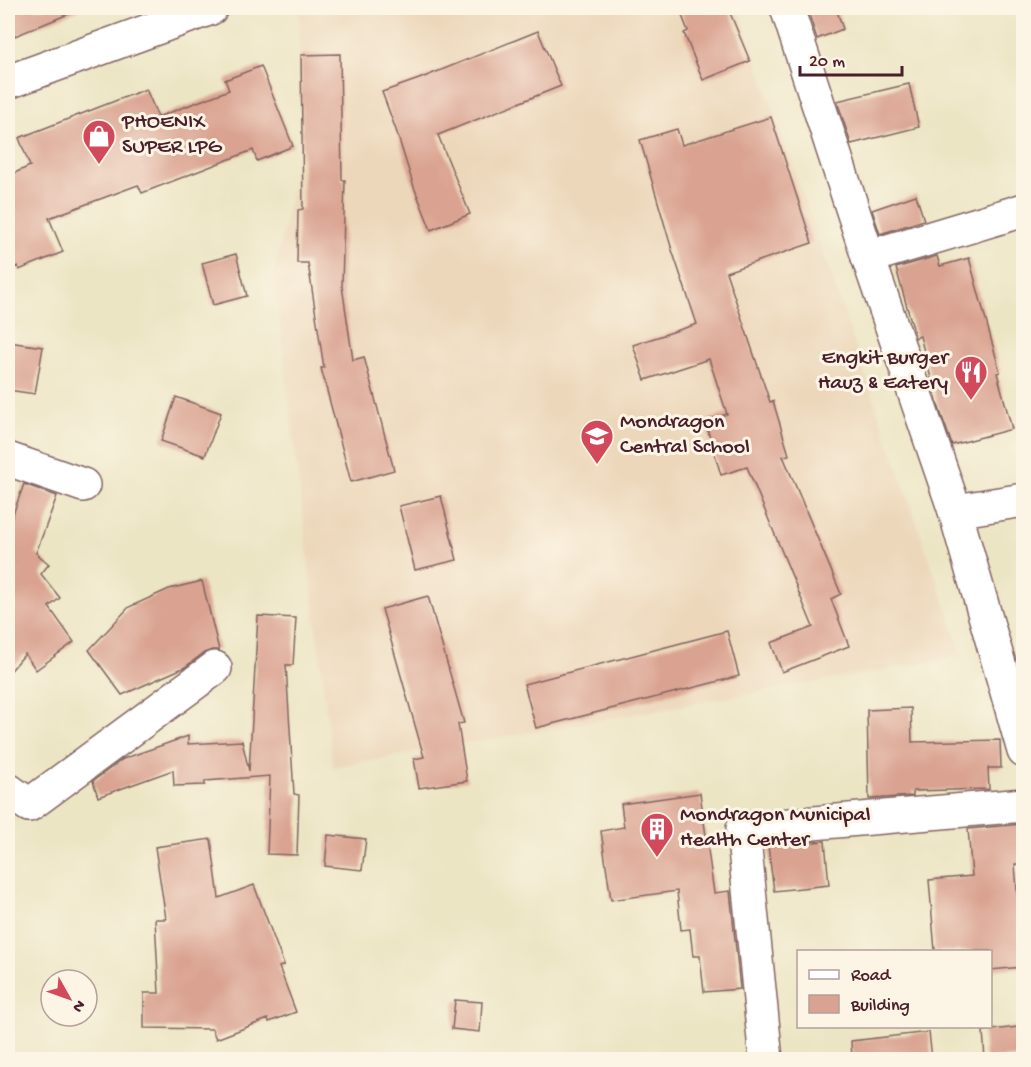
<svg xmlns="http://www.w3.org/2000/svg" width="1031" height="1067" viewBox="0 0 1031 1067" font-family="'Gochi Hand',sans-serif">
  <rect width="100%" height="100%" fill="#fcf5e5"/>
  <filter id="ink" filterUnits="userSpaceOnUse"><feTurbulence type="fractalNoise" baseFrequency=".0167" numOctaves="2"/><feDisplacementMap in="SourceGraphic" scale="12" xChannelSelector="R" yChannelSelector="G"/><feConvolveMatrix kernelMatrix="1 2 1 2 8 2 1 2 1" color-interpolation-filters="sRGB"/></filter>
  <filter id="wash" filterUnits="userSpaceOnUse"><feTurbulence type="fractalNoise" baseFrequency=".008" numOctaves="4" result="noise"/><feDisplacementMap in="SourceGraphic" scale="24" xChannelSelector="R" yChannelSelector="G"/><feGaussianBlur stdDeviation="1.35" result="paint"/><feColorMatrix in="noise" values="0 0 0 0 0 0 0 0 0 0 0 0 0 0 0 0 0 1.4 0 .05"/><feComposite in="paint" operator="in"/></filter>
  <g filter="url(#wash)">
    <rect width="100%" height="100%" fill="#ece5c4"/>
    <path fill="#ecd7ba" d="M314,8H738L963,656L333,767L274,274L302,147L299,14Z"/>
    <g id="blocks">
      <g fill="#daa391">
        <path d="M8,8H83L8,39Z"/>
        <path d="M679,8H728L750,61L703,80L684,33L688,31Z"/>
        <path d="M807,8H836L843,29L817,39Z"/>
        <path d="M538,31L561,86L438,135L470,214L431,230L414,187L396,130L382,92L419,79Z"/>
        <path d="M340,54L342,180H345L342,286L353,360L364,357L394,470L351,482L321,368H324L308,263H297L298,210L303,209L301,55Z"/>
        <path d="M261,66L293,146L257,161L253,150L142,193L138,185L49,218L63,252L19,270L18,266L8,270V176L30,166L19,138L146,89L158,117L229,90L225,80Z"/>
        <path d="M909,84L919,127L851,144L837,101Z"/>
        <path d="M771,117L812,243L726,272L770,402L773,401L789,455L783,456L841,594L831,599L849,646L782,672L771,643L813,627L747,467L721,475L705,421L727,414L709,359L645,380L633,345L697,324L672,250L640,140L677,129L682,145Z"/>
        <path d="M916,195L924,220L880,234L872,210Z"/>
        <path d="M236,254L247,296L213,305L202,263Z"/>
        <path d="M937,256L940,266L969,258L1000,372L997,373L1012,429L952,445L938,405L920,336L915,338L914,332L896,268Z"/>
        <path d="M8,342L43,347L35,394L8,390Z"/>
        <path d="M176,397L221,413L205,456L161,441Z"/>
        <path d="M24,484L57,496L36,553L49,564L41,574L60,598L49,607L74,642L36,670L25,654L8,674V528Z"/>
        <path d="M441,496L457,560L415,570L399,506Z"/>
        <path d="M202,581L219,650H212L204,653L185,667L122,695L89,650L129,607L169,589Z"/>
        <path d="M428,596L464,723L458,724L467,781L419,788L414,759L424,757L382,609Z"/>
        <path d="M258,616L296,618L293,665H286L294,794L299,795L297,855L267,854L270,776L205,781V785L174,786L173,770L98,797L93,781L123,759L188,736V744L242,741L249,771Z"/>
        <path d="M727,631L739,676L536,728L524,684Z"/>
        <path d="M911,708L912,742L1000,740L1001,768H988L989,789L913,791V796L869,799L867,710Z"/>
        <path d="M700,793L714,893L730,891L740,989L704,992L700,956H693L690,929L681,930L677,891L611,900L601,831L624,827L621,804Z"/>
        <path d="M1023,824V864H1015L1023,967L990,970V951H935L929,880L972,876L968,829Z"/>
        <path d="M328,835L366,839L362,870L325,866Z"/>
        <path d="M211,839L219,898L254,885L284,965L279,967L296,1012L269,1022L268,1019L216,1039L212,1029L144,1028V993H159L155,919H166L155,847Z"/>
        <path d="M825,841L829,885L774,891L768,846Z"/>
        <path d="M455,1000L482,1002L480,1032L452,1029Z"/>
        <path d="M1018,1027L1021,1057L985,1059L983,1031Z"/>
        <path d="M929,1032L932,1059H852L851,1041Z"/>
      </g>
    </g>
  </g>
  <g filter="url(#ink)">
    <use href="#blocks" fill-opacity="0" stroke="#836461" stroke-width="1.5"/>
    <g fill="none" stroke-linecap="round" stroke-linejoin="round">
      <defs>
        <g id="minor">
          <path d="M868,257L1024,210"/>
          <path d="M8,459L83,485"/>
          <path d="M955,511L1024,500"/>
          <path d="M8,790L29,805L215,668"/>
          <path d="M766,1060L743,829L1024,805"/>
        </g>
        <path id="tertiary" d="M787,8L868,257L955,511L1024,751"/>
        <path id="primary" d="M8,82L211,8"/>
      </defs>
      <use href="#minor" stroke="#836461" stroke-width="36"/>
      <use href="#tertiary" stroke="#836461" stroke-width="36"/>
      <use href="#primary" stroke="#836461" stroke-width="36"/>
      <use href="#minor" stroke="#fff" stroke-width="33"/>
      <use href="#tertiary" stroke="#fff" stroke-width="33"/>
      <use href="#primary" stroke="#fff" stroke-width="33"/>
    </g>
  </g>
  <defs>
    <symbol id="shop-pin" viewBox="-11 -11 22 30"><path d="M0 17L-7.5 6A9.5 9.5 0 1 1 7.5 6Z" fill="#d1495b" stroke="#fcf5e5"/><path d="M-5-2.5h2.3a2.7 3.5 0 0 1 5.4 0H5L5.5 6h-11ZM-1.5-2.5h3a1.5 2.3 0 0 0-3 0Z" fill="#fff"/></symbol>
    <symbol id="restaurant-pin" viewBox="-11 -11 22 30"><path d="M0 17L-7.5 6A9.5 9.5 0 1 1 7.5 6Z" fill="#d1495b" stroke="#fcf5e5"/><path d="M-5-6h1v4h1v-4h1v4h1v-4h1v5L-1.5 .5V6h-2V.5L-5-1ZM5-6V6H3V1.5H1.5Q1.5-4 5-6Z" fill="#fff"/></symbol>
    <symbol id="school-pin" viewBox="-11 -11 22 30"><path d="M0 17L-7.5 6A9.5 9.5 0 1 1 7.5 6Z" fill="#d1495b" stroke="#fcf5e5"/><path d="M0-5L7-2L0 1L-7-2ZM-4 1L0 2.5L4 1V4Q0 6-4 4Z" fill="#fff"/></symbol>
    <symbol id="building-pin" viewBox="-11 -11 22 30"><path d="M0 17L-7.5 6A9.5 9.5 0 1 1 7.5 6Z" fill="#d1495b" stroke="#fcf5e5"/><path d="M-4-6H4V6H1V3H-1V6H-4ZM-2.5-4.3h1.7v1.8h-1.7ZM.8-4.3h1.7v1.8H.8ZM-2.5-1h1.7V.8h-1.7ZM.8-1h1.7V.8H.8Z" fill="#fff"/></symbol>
  </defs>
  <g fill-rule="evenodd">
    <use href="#shop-pin" x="80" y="117" width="38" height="52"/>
    <use href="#restaurant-pin" x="952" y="353" width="38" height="52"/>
    <use href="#school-pin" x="578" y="417" width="38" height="52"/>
    <use href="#building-pin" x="638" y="810" width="38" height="52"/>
  </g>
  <g text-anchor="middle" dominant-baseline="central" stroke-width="6" stroke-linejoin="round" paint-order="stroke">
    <g font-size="22" fill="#4a1f2b" stroke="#fcf5e5" text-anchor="start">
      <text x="122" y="123">PHOENIX<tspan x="122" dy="25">SUPER LPG</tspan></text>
      <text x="948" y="359" text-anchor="end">Engkit Burger<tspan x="948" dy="25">Hauz &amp; Eatery</tspan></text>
      <text x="620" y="423">Mondragon<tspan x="620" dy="25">Central School</tspan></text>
      <text x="680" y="816">Mondragon Municipal<tspan x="680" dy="25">Health Center</tspan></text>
    </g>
  </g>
  <rect width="1031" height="1067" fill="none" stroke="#fcf5e5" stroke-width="30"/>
  <rect x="797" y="950" width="195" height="78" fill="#fcf5e5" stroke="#b59f9b" stroke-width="1.5"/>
  <rect x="809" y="970" width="30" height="9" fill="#ffffff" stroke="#b59f9b" stroke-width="1.5"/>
  <text x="851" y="980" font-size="18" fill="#4a1f2b">Road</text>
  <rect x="809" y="995" width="30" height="18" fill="#daa391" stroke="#b59f9b" stroke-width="1.5"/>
  <text x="851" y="1010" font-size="18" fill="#4a1f2b">Building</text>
  <g transform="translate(69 998) rotate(130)"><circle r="28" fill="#fcf5e5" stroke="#b59f9b" stroke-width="1.5"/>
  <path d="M0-4.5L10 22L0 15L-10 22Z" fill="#d1495b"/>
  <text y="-9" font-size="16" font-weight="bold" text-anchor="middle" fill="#4a1f2b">N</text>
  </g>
  <path d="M800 66v9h102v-9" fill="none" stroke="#4a1f2b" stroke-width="3"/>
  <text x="809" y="66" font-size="18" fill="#4a1f2b" stroke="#fcf5e5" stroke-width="4.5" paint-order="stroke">20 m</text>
</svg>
